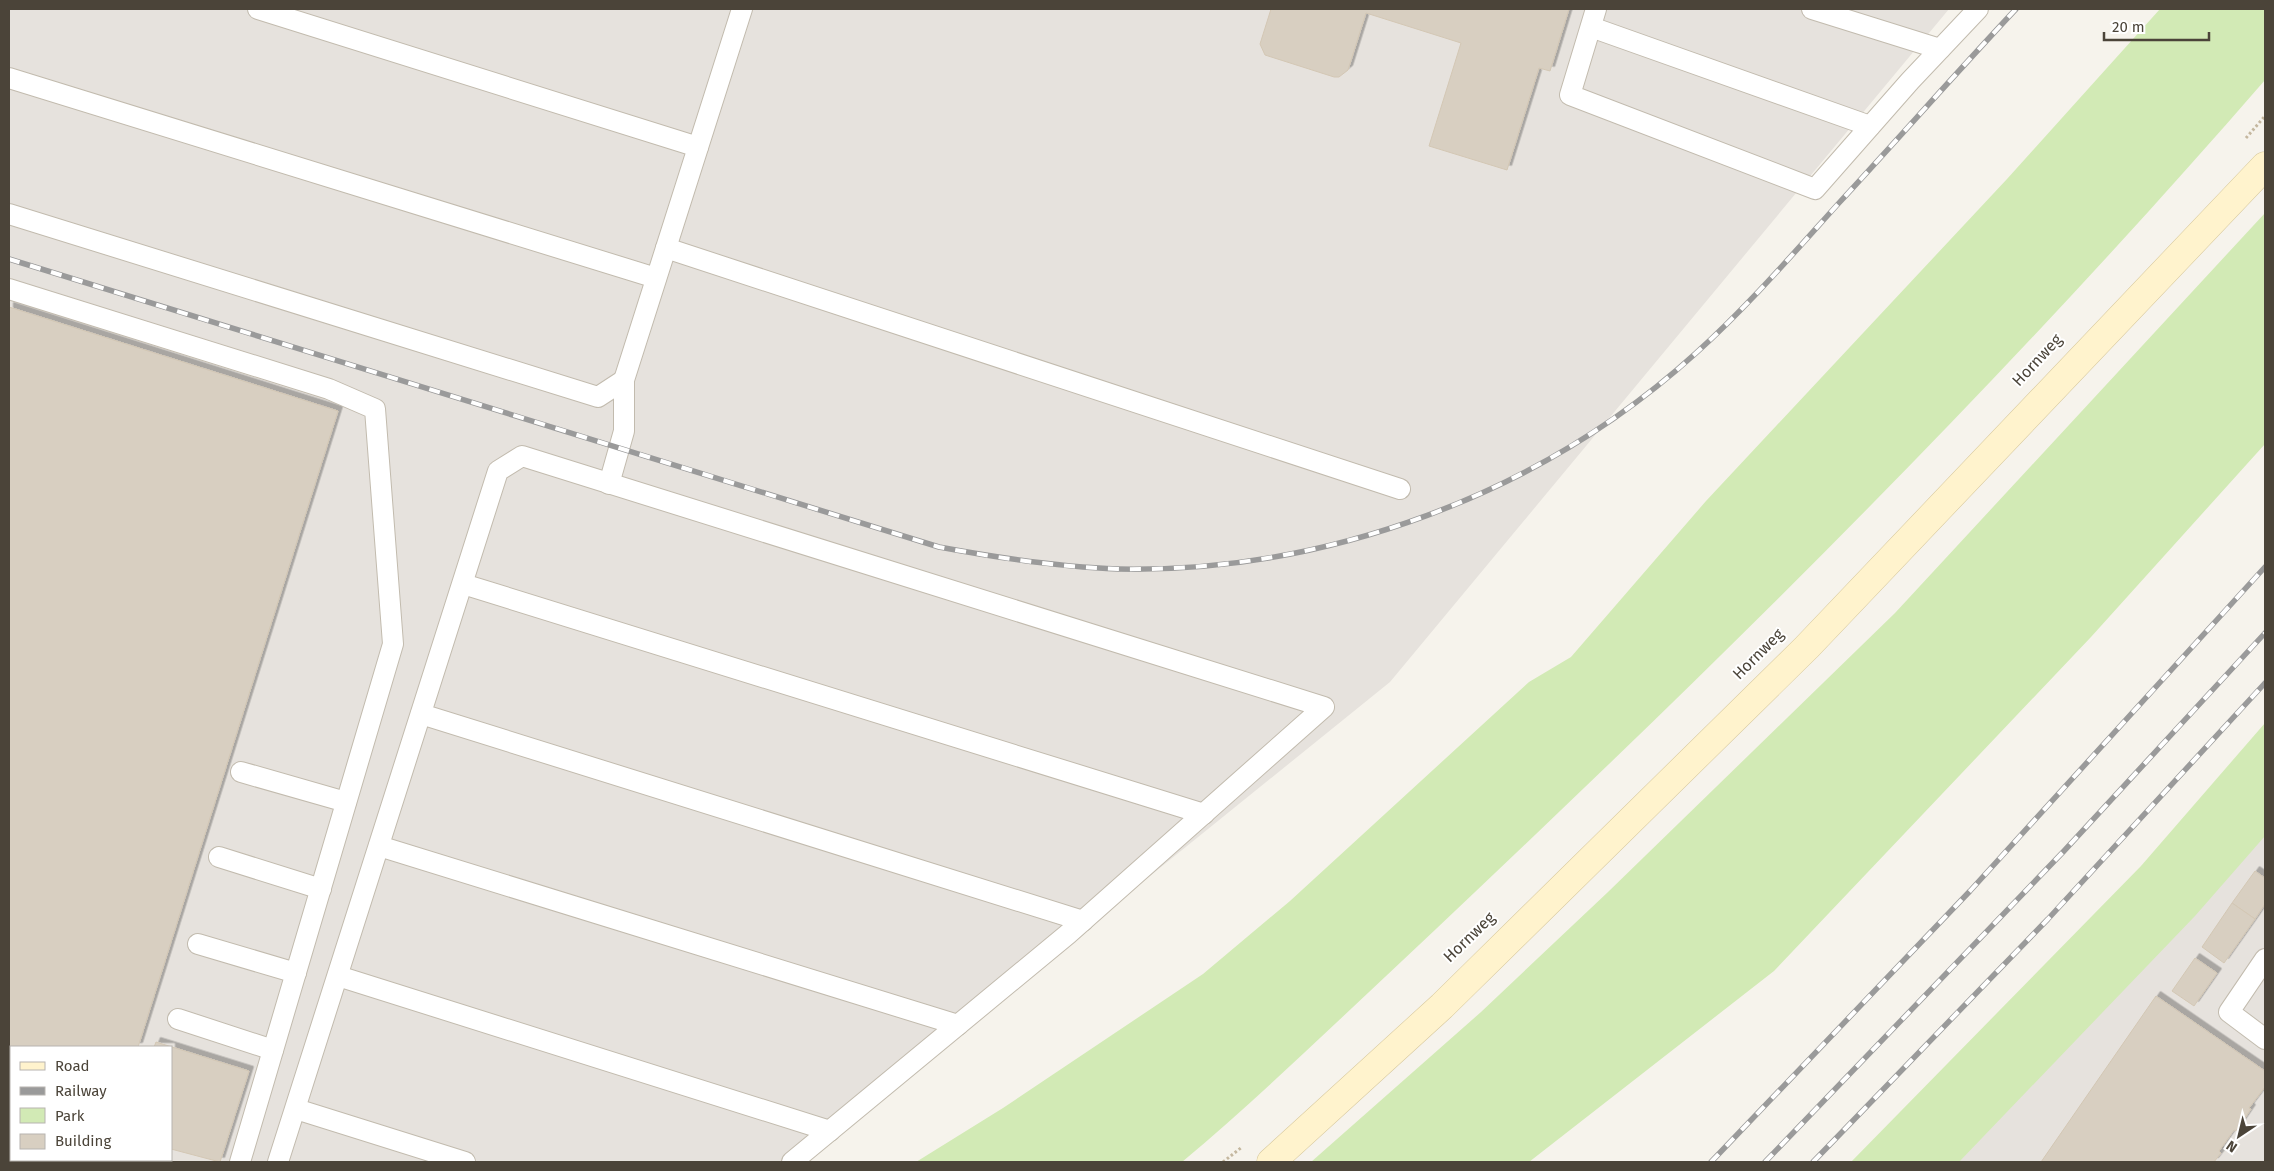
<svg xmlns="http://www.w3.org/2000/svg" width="2274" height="1171" viewBox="0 0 2274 1171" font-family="'Fira Sans',sans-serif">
  <defs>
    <filter id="shadow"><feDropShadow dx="4.5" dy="-4.5" stdDeviation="0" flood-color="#0004"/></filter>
  </defs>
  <rect width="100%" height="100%" fill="#f6f3ec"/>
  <g fill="#e6e2dd" fill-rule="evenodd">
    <path d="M9,9H1949L1390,682L796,1162H9ZM11,1047H171V1160H11Z"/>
    <path d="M2265,784V1162H1914Z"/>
  </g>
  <g fill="#d2eab5">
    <path d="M2160,9H2265V80C2043,336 1805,577 1560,811C1486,882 1411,953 1336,1023C1286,1070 1235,1118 1182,1162H916L1003,1108L1203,974L1290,901L1529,682L1571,657L1706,501L2007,179Z"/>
    <path d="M2265,213V444L2091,637L1774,971L1529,1162H1311L1481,1012L1608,892L1895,613Z"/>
    <path d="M2265,723V836L2195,916L1959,1162H1851L2141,866Z"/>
  </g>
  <g fill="#d8cfc1" stroke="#d3c7b4" filter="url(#shadow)">
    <path d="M1271,9H1569L1550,71L1539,68L1507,170L1429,146L1461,43L1366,13L1348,70L1339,77H1334L1265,55L1260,44Z"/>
    <path d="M9,307L338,411L138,1047H11V1149L9,1148Z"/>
    <path d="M2255,871L2265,878V904L2255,919L2232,903Z"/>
    <path d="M2232,903L2255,919L2224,963L2202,947Z"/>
    <path d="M2195,958L2217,973L2194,1006L2172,991Z"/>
    <path d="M2156,996L2265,1071V1087L2249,1108L2251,1109L2236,1131L2234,1130L2219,1151L2221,1153L2214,1162H2041Z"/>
    <path d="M156,1042L249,1071L220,1162L171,1149V1047H154Z"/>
    <path d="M45,1160H103L102,1162H53Z"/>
  </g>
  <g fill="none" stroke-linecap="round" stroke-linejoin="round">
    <defs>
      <g id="lane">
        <path d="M258,9L698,147"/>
        <path d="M1596,9L1570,95L1815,189L1910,81L1978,9"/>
        <path d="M1812,9L1940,49"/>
        <path d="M1591,27L1870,126"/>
        <path d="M9,78L656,278"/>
        <path d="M9,214L598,397L624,380"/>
        <path d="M666,248L1400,489"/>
        <path d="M9,289L329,389L375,409L393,644L240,1162"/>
        <path d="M609,484L624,431V380L742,9"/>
        <path d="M463,584L1204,814"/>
        <path d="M421,714L1083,921"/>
        <path d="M241,772L346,802"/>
        <path d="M379,846L958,1025"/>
        <path d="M219,857L321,889"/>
        <path d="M198,944L296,973"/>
        <path d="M2265,959L2229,1012L2265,1039"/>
        <path d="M338,976L830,1131"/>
        <path d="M178,1019L273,1050"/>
        <path d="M296,1109L465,1162"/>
        <path d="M278,1162L498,471L522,456L1324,707L1068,934L792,1162"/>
      </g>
      <path id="secondary" d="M1271,1162L1442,1006L1807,647L2265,166"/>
    </defs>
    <use href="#lane" stroke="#c2bbae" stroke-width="22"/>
    <use href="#secondary" stroke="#d6c79b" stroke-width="29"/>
    <g stroke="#c4b79f" stroke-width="3" stroke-dasharray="2.5 2.5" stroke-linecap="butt">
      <path d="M2246,138L2265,116"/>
      <path d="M1223,1162L1242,1147"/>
    </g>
    <use href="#lane" stroke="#fff" stroke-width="20"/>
    <use href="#secondary" stroke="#fff3cd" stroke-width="28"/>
    <defs>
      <g id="rail">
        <path d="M9,259L939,547C999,558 1058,567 1118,569C1327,573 1541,494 1696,353C1747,307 1792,255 1838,204C1898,139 1956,73 2016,9"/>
        <path d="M1711,1162L1970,891L2265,567"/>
        <path d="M1765,1162L2064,851L2265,633"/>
        <path d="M1813,1162L2048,919L2265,683"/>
      </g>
    </defs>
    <use href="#rail" stroke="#9a9a9a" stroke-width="5.5"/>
    <use href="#rail" stroke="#fff" stroke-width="4" stroke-dasharray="11" stroke-linecap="butt"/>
  </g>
  <g text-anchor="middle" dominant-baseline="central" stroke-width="4" stroke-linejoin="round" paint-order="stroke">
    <g font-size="16" fill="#4b4439" stroke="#fff">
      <text transform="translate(2037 360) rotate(-47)">Hornweg</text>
      <text transform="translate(1758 654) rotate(-45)">Hornweg</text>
      <text transform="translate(1469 937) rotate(-44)">Hornweg</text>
    </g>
  </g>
  <rect width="2274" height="1171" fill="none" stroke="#4b4439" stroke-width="20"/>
  <rect x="10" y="1046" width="162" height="115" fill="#ffffff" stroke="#b7b4b0"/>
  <rect x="20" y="1062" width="25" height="8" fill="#fff3cd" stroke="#b7b4b0"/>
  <text x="55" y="1071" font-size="15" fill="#4b4439">Road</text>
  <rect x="20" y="1087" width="25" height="8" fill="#9a9a9a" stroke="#b7b4b0"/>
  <text x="55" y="1096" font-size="15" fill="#4b4439">Railway</text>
  <rect x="20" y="1108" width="25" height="15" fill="#d2eab5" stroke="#b7b4b0"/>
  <text x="55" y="1121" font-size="15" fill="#4b4439">Park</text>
  <rect x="20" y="1134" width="25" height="15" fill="#d8cfc1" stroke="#b7b4b0"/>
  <text x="55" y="1146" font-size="15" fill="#4b4439">Building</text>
  <g transform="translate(2239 1136) rotate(215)" stroke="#ffffff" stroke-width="4" paint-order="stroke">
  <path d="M0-4L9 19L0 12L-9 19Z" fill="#4b4439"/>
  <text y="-8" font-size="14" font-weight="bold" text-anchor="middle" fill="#4b4439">N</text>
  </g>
  <path d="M2104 32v8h105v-8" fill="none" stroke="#4b4439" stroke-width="2.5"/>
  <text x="2112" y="32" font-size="15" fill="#4b4439" stroke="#ffffff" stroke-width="4" paint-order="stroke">20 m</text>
</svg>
